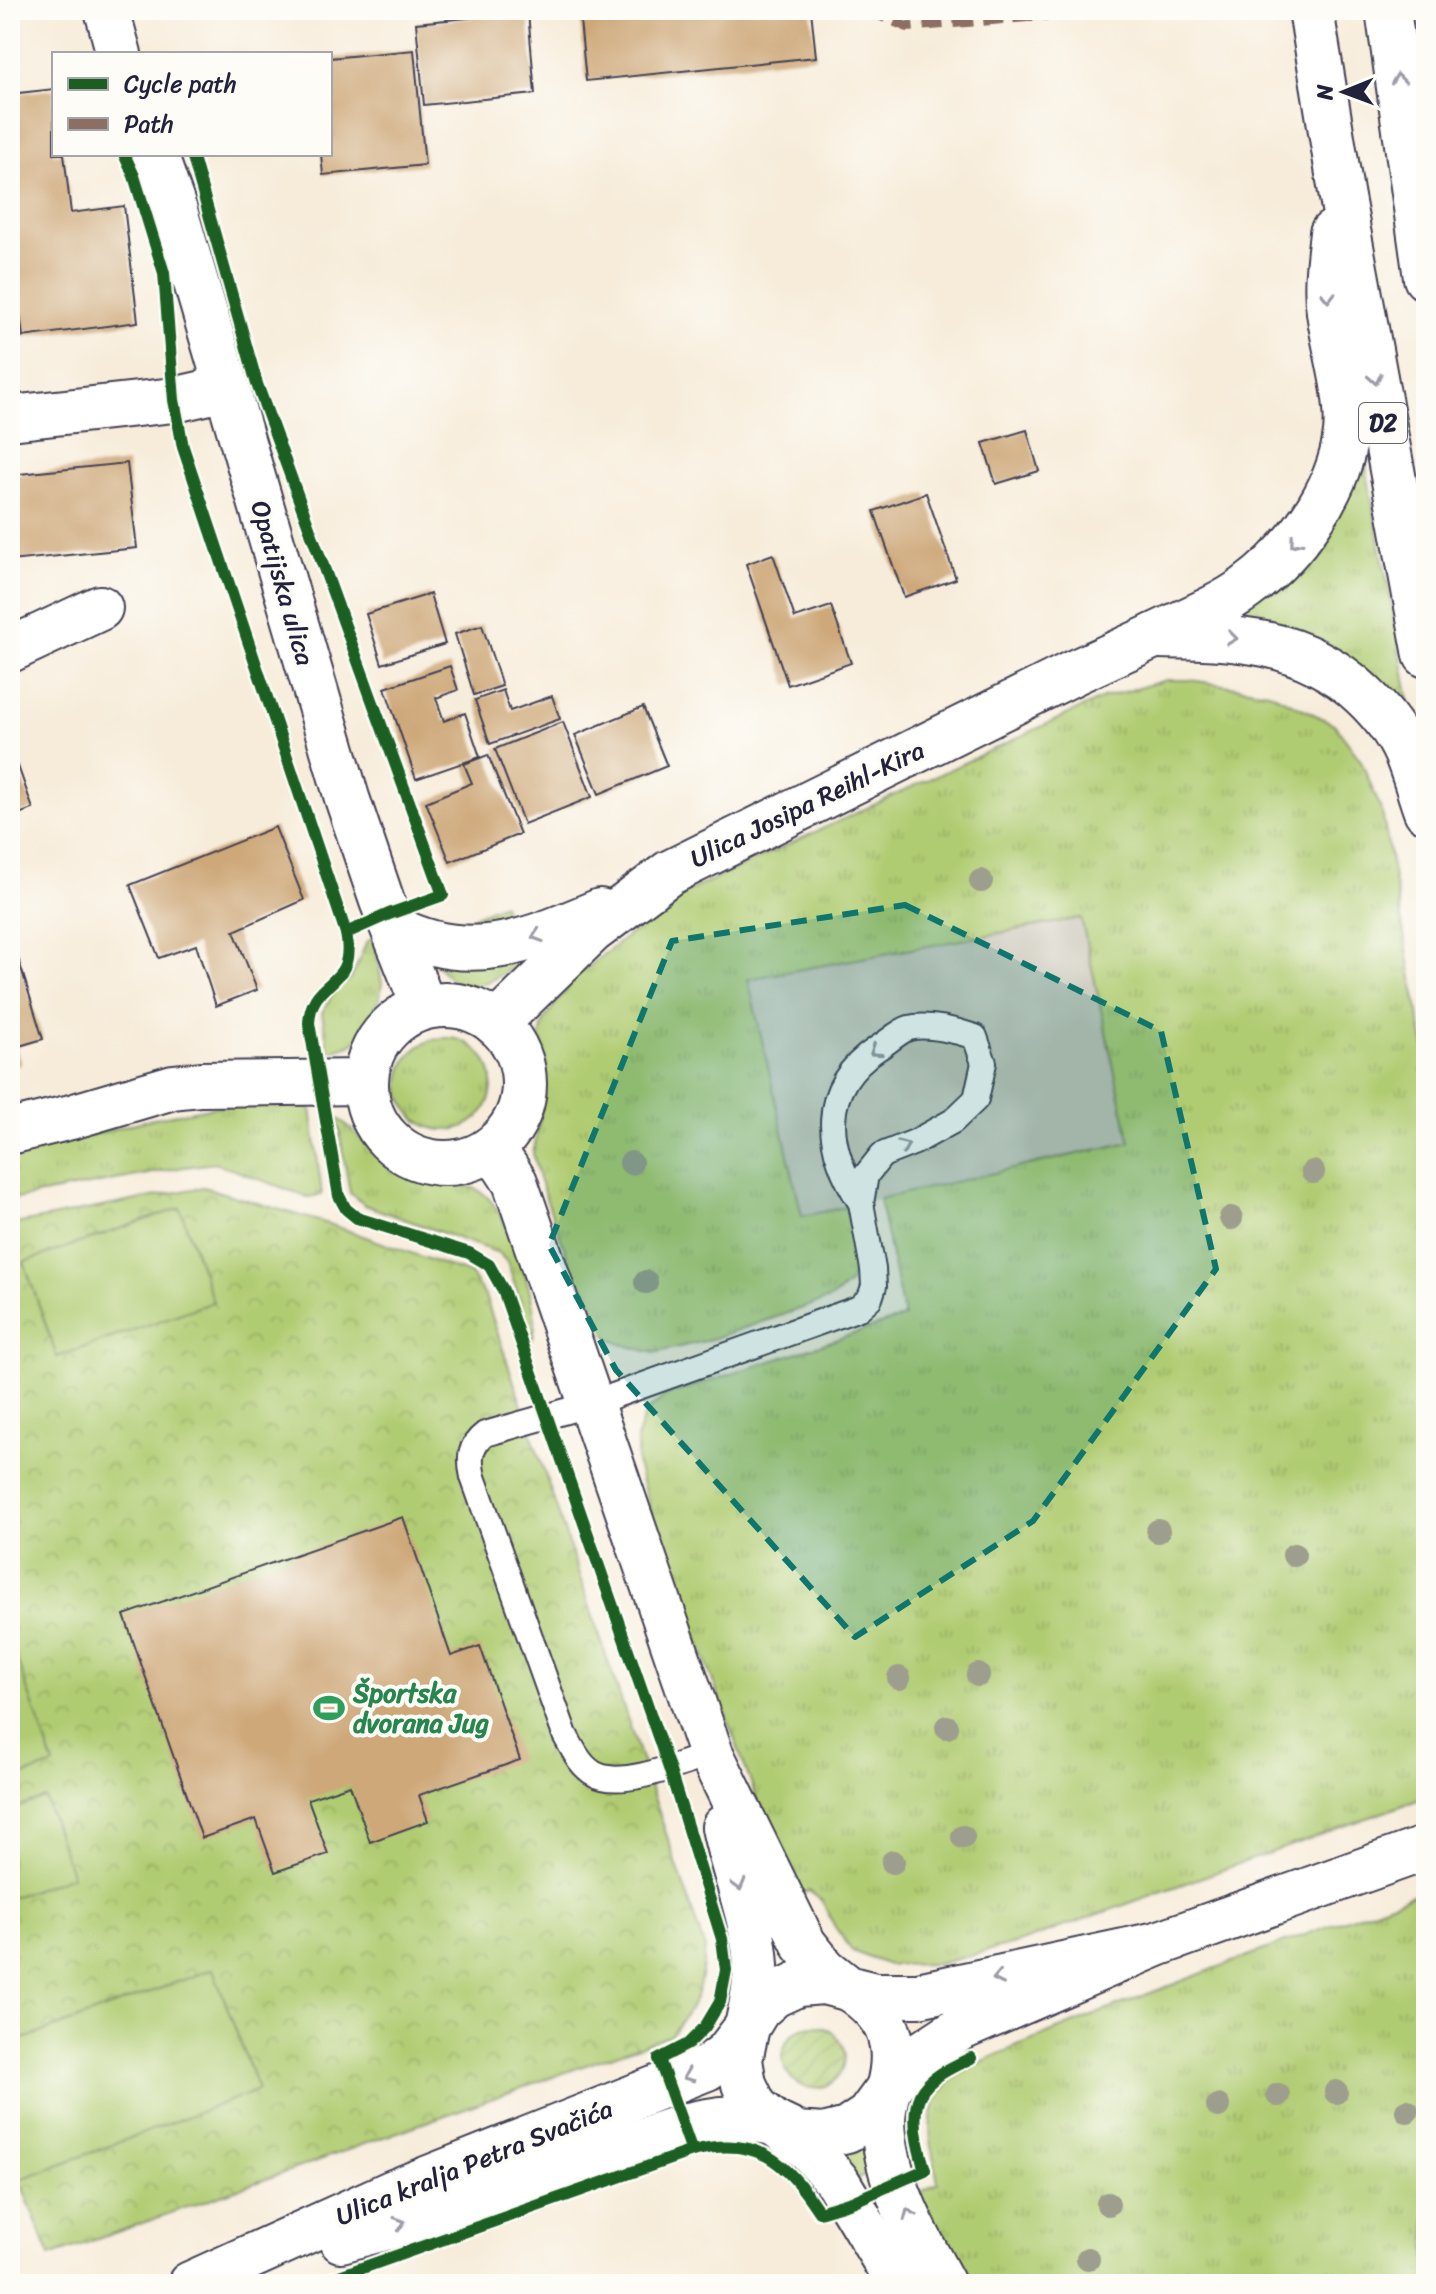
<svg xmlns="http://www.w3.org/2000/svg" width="1436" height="2294" viewBox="0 0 1436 2294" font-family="Sriracha,sans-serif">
  <defs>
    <pattern id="grass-tufts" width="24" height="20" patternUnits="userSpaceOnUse" patternTransform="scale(2)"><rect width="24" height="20" fill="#b0cc72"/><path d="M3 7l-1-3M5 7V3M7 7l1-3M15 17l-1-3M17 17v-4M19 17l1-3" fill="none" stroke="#97af64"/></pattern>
    <pattern id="park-crowns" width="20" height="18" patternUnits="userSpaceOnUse" patternTransform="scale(2)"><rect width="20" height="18" fill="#b0cc72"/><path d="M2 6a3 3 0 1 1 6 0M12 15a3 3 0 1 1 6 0" fill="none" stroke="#97af64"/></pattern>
    <pattern id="garden-furrows" width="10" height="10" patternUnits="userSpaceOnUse" patternTransform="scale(2)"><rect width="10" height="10" fill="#b0cc72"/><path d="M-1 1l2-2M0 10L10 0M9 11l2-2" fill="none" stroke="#97af64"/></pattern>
  </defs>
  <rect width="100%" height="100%" fill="#fdfcf7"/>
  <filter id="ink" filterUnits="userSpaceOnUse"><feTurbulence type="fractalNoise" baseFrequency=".0125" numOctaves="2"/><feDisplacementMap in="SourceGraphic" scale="16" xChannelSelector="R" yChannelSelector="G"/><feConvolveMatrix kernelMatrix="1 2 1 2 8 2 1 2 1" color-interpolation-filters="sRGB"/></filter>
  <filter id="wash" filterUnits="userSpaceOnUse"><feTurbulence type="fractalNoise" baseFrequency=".006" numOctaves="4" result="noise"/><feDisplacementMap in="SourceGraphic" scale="32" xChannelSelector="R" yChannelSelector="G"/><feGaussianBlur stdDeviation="1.8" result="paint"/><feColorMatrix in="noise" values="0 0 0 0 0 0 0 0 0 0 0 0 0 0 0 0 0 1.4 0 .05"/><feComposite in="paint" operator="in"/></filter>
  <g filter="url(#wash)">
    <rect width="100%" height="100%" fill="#f7ecda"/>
    <path fill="#c8c4b8" d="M1081,918L1130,1142L802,1217L748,979Z"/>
    <g fill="url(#grass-tufts)" stroke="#697756" stroke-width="2">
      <path d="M1357,456L1365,463L1415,732L1229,622Z"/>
      <path d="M1166,680H1190L1269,692L1334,724L1361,761L1382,812L1426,1055V1797L1018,1943L938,1964L888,1965L852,1951L835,1927L822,1901L809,1891L793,1896L656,1528L637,1465V1436L646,1412L665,1396L904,1317L879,1199L1130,1142L1081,918L748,979L802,1216L846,1207L856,1265L849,1284L832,1298L709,1340L654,1353L621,1344L594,1329L539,1179L533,1153L540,1118L546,1065L540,1037L544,1020L576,976L680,895L1103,698Z"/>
      <path d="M503,904L511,927L482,937L424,919L466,920Z"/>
      <path d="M374,939L382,984L379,1000L360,1038L350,1045L329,1052L322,1013L334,992L352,977L367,941Z"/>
      <path d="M434,962H520C485,985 465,1001 434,962Z"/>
      <circle cx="446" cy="1084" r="46"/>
      <path d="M226,1105L311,1108L322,1195L308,1197L215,1163L184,1167L10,1200V1156L155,1118Z"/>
      <path d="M337,1118C360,1132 373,1157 396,1171C422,1187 461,1175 485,1195C508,1213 543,1311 533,1338L507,1262L499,1253L365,1205L350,1193Z"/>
      <path d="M1426,1890V2284H964L919,2193L938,2183C933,2152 921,2118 943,2090C961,2065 1020,2046 1050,2033C1173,1982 1300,1937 1426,1890Z"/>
      <path d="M869,2137L882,2168L855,2179L836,2152Z"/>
    </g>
    <path fill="url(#park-crowns)" stroke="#697756" stroke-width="2" d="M203,1187L332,1225L470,1274L485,1296L705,1949C700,1993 698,2001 670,2035L50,2256L10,2156V1225Z"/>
    <circle fill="url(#garden-furrows)" stroke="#697756" stroke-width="2" cx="814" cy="2057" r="31"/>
    <g fill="#b0cc72" stroke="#697756" stroke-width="2">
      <path d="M180,1208L213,1302L57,1357L24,1262Z"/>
      <path d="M16,1657L54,1765L10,1780V1659Z"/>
      <path d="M45,1798L72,1876L10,1898V1810Z"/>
      <path d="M213,1969L258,2090L21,2179L10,2150V2044Z"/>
    </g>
    <g id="blocks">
      <g fill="#cea879">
        <path d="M579,10H811L816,57L586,81Z"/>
        <path d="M528,12L535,94L424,105L416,23Z"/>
        <path d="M414,50L425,165L323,175L321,154H330V58Z"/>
        <path d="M54,89V154H64L71,213L124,206L138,322L23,337L10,233V94Z"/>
        <path d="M1027,430L1039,471L996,484L983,443Z"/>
        <path d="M127,463L137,548L10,561V475Z"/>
        <path d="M926,493L956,579L904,597L874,511Z"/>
        <path d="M773,554L795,618L831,606L851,663L788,685L746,564Z"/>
        <path d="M430,594L445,644L382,664L366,614Z"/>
        <path d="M482,625L502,686L474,695L455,634Z"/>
        <path d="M450,666L458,690L436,698L444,721L465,713L480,757L416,779L385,688Z"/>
        <path d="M503,690L510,711L552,696L560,719L490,744L475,700Z"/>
        <path d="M643,707L667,766L599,794L575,735Z"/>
        <path d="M563,722L592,797L524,824L495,749Z"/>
        <path d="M10,743L33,809L10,817Z"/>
        <path d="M488,755L520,834L450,862L426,802L472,783L464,764Z"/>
        <path d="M275,827L304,900L234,931L257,990L216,1006L196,945L159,958L130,885Z"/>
        <path d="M15,948L43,1039L16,1047L21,1065L10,1068V949Z"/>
        <path d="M403,1517L451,1656L480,1646L520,1760L419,1795L428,1821L370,1842L350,1785L308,1799L328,1854L275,1872L256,1819L202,1838L124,1615Z"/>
      </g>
    </g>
  </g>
  <g filter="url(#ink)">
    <use href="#blocks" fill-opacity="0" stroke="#424053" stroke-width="2"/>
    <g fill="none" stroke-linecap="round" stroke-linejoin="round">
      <defs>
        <path id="service" d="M711,1754C683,1763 621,1789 595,1774C580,1766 573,1749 565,1735L473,1477C469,1459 469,1446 485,1434L591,1404L859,1308L870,1298L874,1286L873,1269L861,1203L866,1175L882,1155L915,1142L953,1121L976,1099L984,1063L975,1037C958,1031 927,1023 909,1028C899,1031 887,1043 878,1048C817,1088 825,1148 861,1203"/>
        <g id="minor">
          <path d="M107,10L119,54"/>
          <path d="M155,154L175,211L347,798L382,901L424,1007"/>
          <path d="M10,418L174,400L226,388"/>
          <path d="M10,650L100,608"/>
          <path d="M394,928C469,967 527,942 600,911"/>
          <circle cx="445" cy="1084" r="79"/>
          <path d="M496,1024L592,931L669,873L1075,672L1154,636"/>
          <path d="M10,1132L71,1117L173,1087L201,1084L365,1082"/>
          <path d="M489,1150L504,1165L515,1182L711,1754L804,1944L824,1969L848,1988"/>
          <path d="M724,1827C733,1872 754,1920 756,1966C756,1987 751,2007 747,2027"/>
          <path d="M888,2089C886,2099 883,2110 883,2120C884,2178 916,2235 943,2284"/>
          <path d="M774,2123L810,2150L837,2181L899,2284"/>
        </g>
        <g id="secondary">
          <path d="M1157,1944L918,1995H875L823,1982L798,1984L774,1995L758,2009L747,2027L740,2060L744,2084L755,2107L774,2123L797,2134L823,2136L847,2130L868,2116L907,2063L959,2029L1157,1944L1426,1848"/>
          <path d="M848,1988C888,2013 901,2043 888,2089"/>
          <path d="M341,2240L398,2224L684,2126C721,2117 737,2116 774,2123"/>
          <path d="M190,2284L391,2193L707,2068L727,2053L747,2027"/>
        </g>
        <g id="primary">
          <path d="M1311,10L1341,192L1426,655"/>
          <path d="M1388,10L1426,278"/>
          <path d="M1154,636C1184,621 1219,608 1246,588C1293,554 1339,493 1346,433C1350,398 1334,348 1329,312C1325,286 1329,259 1332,233"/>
        </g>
        <path id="trunk" d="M1154,636C1233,637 1301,637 1362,694C1380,711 1396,730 1406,753C1414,771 1419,792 1426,811"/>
      </defs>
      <use href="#service" stroke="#424053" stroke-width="28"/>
      <use href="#minor" stroke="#424053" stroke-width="48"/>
      <use href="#secondary" stroke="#424053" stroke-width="48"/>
      <use href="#primary" stroke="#424053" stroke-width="48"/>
      <use href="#trunk" stroke="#424053" stroke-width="48"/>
      <use href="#service" stroke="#fff" stroke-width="24"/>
      <use href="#minor" stroke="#fff" stroke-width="44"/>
      <use href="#secondary" stroke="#fff" stroke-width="44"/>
      <use href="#primary" stroke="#fff" stroke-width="44"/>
      <use href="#trunk" stroke="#fff" stroke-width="44"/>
      <path stroke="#8d6e63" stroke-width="10" stroke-dasharray="20 10" stroke-linecap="butt" d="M867,10L907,27L1051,15L1055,10"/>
      <defs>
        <g id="cycleway">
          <path d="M124,154L134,176L164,273L174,400L183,447L346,933C357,991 311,975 309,1023L339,1196L346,1209L357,1218L469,1253L489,1265L503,1290L669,1768L722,1939L726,1970L720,2002L705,2027L688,2044L659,2059L692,2151"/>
          <path d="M192,154L257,384L443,895L389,914L346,933"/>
          <path d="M317,2284L692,2151C757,2135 785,2160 819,2212L852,2202L925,2170C918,2148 910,2117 920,2095C929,2077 954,2066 971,2058"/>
        </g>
      </defs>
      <use href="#cycleway" stroke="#fdfcf7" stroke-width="17"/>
      <use href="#cycleway" stroke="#1b5e20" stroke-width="12"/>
    </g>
    <g fill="#9d9e8d">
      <circle cx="981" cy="881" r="12"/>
      <circle cx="631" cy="1163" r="12"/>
      <circle cx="1313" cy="1172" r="12"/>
      <circle cx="1231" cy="1218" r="12"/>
      <circle cx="646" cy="1282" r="12"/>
      <circle cx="1158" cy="1531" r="12"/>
      <circle cx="1294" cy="1555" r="12"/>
      <circle cx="978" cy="1675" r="12"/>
      <circle cx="899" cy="1678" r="12"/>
      <circle cx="947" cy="1727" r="12"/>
      <circle cx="963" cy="1837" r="12"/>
      <circle cx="893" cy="1862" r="12"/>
      <circle cx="1336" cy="2092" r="12"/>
      <circle cx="1278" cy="2095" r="12"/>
      <circle cx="1218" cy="2106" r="12"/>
      <circle cx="1407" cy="2111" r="12"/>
      <circle cx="1108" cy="2204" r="12"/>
      <circle cx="1088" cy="2259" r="12"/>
    </g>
    <defs><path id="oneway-chevron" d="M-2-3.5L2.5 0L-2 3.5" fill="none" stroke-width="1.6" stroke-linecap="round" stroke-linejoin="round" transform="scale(2)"/></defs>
    <g stroke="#9c9ca7">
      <use href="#oneway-chevron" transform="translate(1398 79) rotate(-97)"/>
      <use href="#oneway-chevron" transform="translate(1328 297) rotate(89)"/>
      <use href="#oneway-chevron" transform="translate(1375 379) rotate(80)"/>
      <use href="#oneway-chevron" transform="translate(1295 542) rotate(130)"/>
      <use href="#oneway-chevron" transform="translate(1232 638) rotate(7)"/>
      <use href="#oneway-chevron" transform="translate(537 936) rotate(162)"/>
      <use href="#oneway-chevron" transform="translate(875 1051) rotate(146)"/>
      <use href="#oneway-chevron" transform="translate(904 1146) rotate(-23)"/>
      <use href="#oneway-chevron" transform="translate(739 1885) rotate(75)"/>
      <use href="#oneway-chevron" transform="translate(998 1978) rotate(168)"/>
      <use href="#oneway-chevron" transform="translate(688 2076) rotate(157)"/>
      <use href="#oneway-chevron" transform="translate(909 2214) rotate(-113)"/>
      <use href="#oneway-chevron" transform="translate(400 2223) rotate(-18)"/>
    </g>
  </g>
  <path fill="#0f766e" fill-opacity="0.2" stroke="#0f766e" stroke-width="6" stroke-dasharray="16 10" stroke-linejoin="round" d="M905,905L1161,1031L1216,1269L1033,1521L855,1637L616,1370L549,1245L672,941Z"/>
  <defs>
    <symbol id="stadium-bare" viewBox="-9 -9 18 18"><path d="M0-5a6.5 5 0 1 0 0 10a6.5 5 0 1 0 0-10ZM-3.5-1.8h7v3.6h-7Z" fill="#2e9e5b" stroke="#fdfcf7" stroke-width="2.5" paint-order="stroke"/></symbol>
  </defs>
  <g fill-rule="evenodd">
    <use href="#stadium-bare" x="307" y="1686" width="44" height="44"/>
  </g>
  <g text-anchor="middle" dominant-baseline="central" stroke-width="8" stroke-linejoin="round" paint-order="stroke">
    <rect fill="#fdfcf7" stroke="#646373" stroke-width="2" x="1359" y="403" width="48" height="40" rx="6"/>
    <g font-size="24" font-weight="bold" fill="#22223b">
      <text x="1383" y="423">D2</text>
    </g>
    <g font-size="26" fill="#22223b" stroke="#fdfcf7">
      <text transform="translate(283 583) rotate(74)">Opatijska ulica</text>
      <text transform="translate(807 804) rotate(-26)">Ulica Josipa Reihl-Kira</text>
      <text transform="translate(474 2162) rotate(-22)">Ulica kralja Petra Svačića</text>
    </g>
    <g font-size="26" font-weight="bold" fill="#27864d" stroke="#fdfcf7" text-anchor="start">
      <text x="353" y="1693">Športska<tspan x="353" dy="30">dvorana Jug</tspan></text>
    </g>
  </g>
  <rect width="1436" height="2294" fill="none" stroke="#fdfcf7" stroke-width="40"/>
  <rect x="52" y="52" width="280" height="104" fill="#fdfcf7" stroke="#a5a5ac" stroke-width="2"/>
  <rect x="68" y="78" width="40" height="12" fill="#1b5e20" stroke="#a5a5ac" stroke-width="2"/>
  <text x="124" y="92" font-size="24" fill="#22223b">Cycle path</text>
  <rect x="68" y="118" width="40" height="12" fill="#8d6e63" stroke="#a5a5ac" stroke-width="2"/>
  <text x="124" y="132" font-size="24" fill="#22223b">Path</text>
  <g transform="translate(1344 92) rotate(269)" stroke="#fdfcf7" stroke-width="6" paint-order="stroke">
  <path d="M0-6L14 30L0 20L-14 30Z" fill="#22223b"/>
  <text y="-12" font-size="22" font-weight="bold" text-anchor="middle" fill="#22223b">N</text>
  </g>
</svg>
